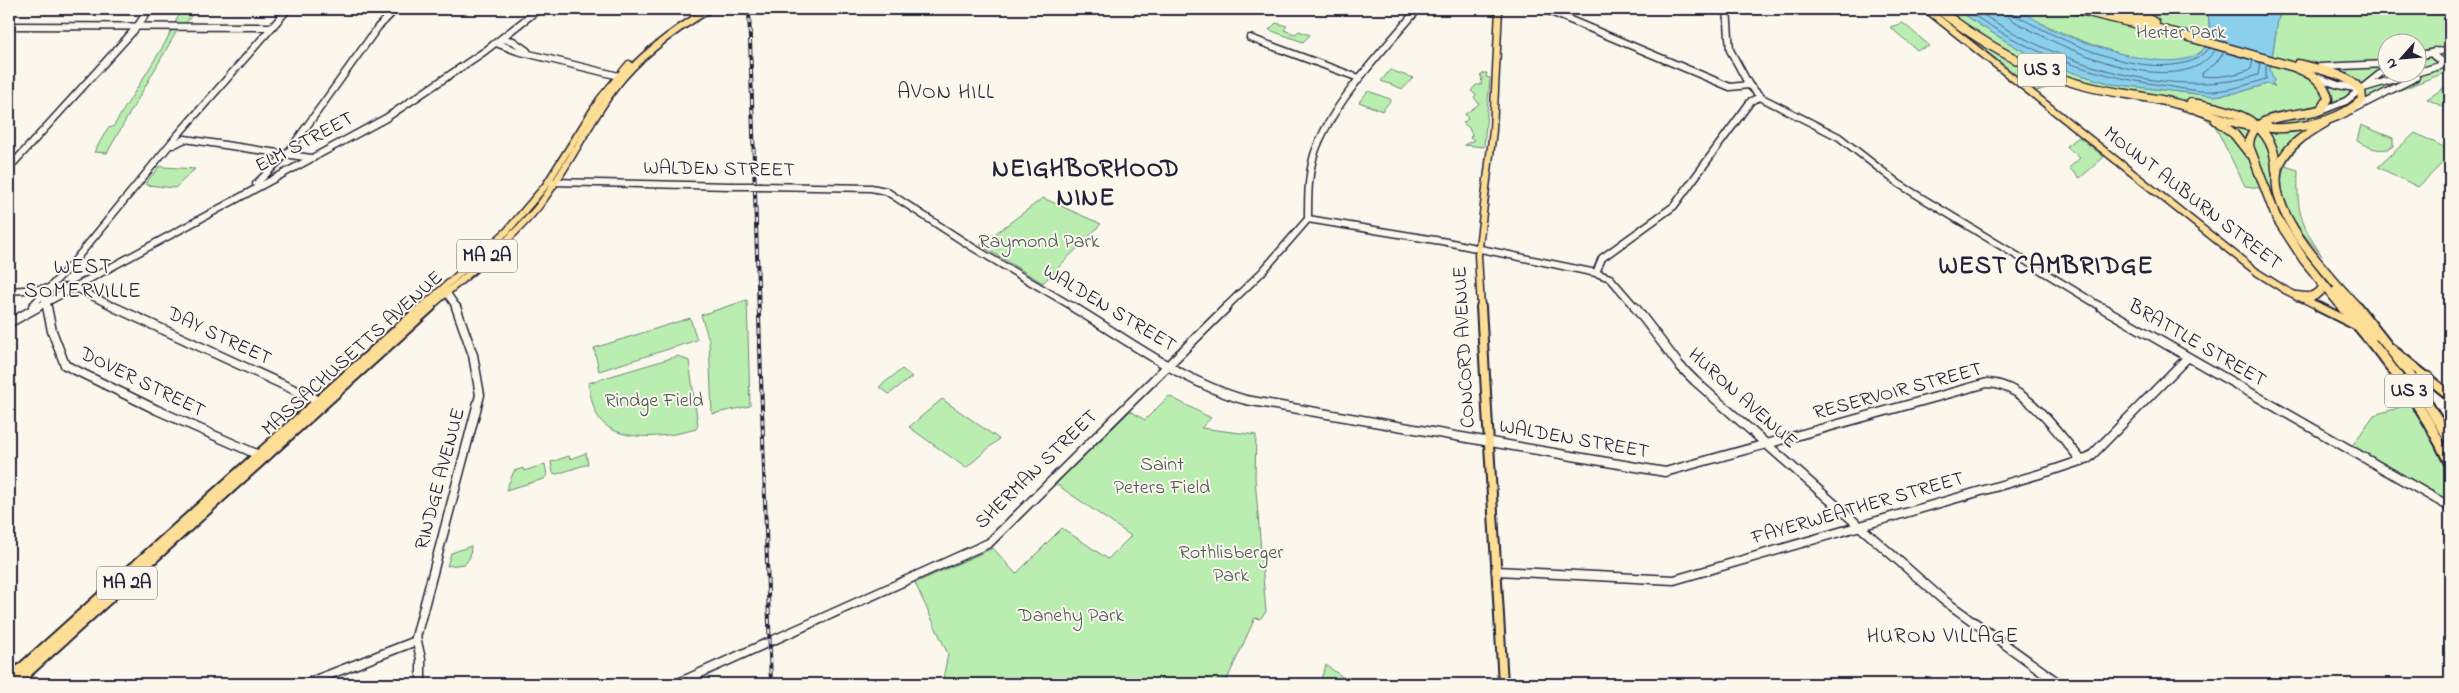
<svg xmlns="http://www.w3.org/2000/svg" width="2459" height="693" viewBox="0 0 2459 693" font-family="'Indie Flower',sans-serif">
  <rect width="100%" height="100%" fill="#fbf7ec"/>
  <filter id="ink" filterUnits="userSpaceOnUse"><feTurbulence type="fractalNoise" baseFrequency=".02" numOctaves="2"/><feDisplacementMap in="SourceGraphic" scale="10" xChannelSelector="R" yChannelSelector="G"/><feConvolveMatrix kernelMatrix="1 2 1 2 8 2 1 2 1" color-interpolation-filters="sRGB"/></filter>
  <g filter="url(#ink)">
    <g fill="#b9eeb0" stroke="#6e8876" fill-rule="evenodd">
      <path d="M182,9H188L187,15L191,16L185,24L178,29L107,153L94,152L108,128L113,127L165,43Z"/>
      <path d="M1933,9H1957L1981,26L2021,50L2071,72L2112,84L2214,96L2241,92L2267,84L2275,86L2272,84L2270,69L2278,20L2280,14L2291,9H2446L2450,10V71C2407,87 2304,124 2285,166L2298,170C2297,212 2299,221 2322,256L2290,218L2280,191L2245,186L2215,126L2205,118L2183,109L2107,95L2063,82L2037,91ZM2386,42H2416V72H2386Z"/>
      <path d="M2014,9H2208C2208,20 2212,35 2206,46C2178,90 2047,28 2014,9Z"/>
      <path d="M1276,23L1287,26L1284,30L1295,34L1299,31L1310,35L1303,42L1269,30Z"/>
      <path d="M1903,23L1930,46L1917,50L1890,27Z"/>
      <path d="M1390,70L1410,77L1413,78L1403,89L1381,81Z"/>
      <path d="M1484,73H1487L1486,77L1490,78L1484,147L1464,145L1474,140L1470,137L1472,135L1469,128L1463,123L1468,119L1465,114L1479,104L1474,97L1476,95L1471,91L1476,85H1481L1482,77L1480,76Z"/>
      <path d="M2450,84V110L2427,99Z"/>
      <path d="M1368,91L1390,99L1391,100L1382,111L1359,102Z"/>
      <path d="M2361,125L2393,138V146C2383,154 2367,147 2357,141Z"/>
      <path d="M2415,133L2450,150V156L2418,187L2378,167Z"/>
      <path d="M2079,137L2104,157L2080,178L2069,168L2080,158L2066,146Z"/>
      <path d="M160,166L164,167L195,169L175,188L147,185L146,183Z"/>
      <path d="M1043,198L1101,224L1043,283L980,245Z"/>
      <path d="M747,300L750,406L712,414L709,340L701,315Z"/>
      <path d="M690,318L697,340L599,371L594,348Z"/>
      <path d="M678,356L689,361L698,425L696,429C669,437 611,446 596,413C592,404 590,393 588,383Z"/>
      <path d="M902,369L912,377L889,394L879,387Z"/>
      <path d="M1169,396L1211,418L1201,428L1256,435L1255,478L1266,612L1260,619L1255,618L1225,684H942L948,654L915,583L993,548L1016,574L1062,528L1108,559L1131,536L1056,484L1130,411L1145,420Z"/>
      <path d="M942,399L999,439L966,468L909,427Z"/>
      <path d="M2411,404L2428,431L2449,476L2450,501L2352,446L2374,415Z"/>
      <path d="M586,453L588,464L557,474L553,473L551,462L569,456L570,459Z"/>
      <path d="M545,464L547,475L544,479L506,490L514,471L523,468L524,471Z"/>
      <path d="M471,546L470,557L465,564L447,566L451,553Z"/>
      <path d="M1326,665L1352,684H1319Z"/>
    </g>
    <path fill="#8acfec" stroke="#608aa5" d="M1957,9C1971,9 2003,5 2015,9C2027,13 2040,23 2051,29C2080,42 2190,85 2208,42C2212,33 2208,19 2208,9H2291L2281,12L2278,20L2270,69L2274,81L2272,84L2275,86L2267,84L2241,92L2214,96L2112,84L2071,72L2021,50L1981,26Z"/>
    <g fill="none" stroke-linecap="round" stroke-linejoin="round">
      <g stroke="#4c6782" stroke-width="1">
        <path d="M1965,9C2025,52 2089,75 2161,85C2179,88 2196,92 2214,91C2232,90 2249,84 2266,79V64"/>
        <path d="M1975,9C2049,61 2168,101 2258,75L2260,63"/>
        <path d="M2006,9L2007,15L2012,20C2054,44 2151,91 2199,65C2205,62 2211,55 2216,50"/>
        <path d="M2013,9L2015,15C2061,40 2138,79 2191,61C2198,59 2204,52 2210,48"/>
        <path d="M2224,52L2215,64L2202,73V76C2219,78 2235,75 2251,69L2253,60"/>
      </g>
      <defs>
        <g id="secondary-far1">
          <path d="M1544,9L1730,87L1749,85"/>
          <path d="M1727,9L1730,50L1749,85L1762,98L1839,137L1899,184L2103,308"/>
          <path d="M9,26L272,27"/>
          <path d="M1250,38L1359,78"/>
          <path d="M502,39L513,41L527,51"/>
          <path d="M496,43L517,51L623,77"/>
          <path d="M2435,51L2433,55L2439,60L2450,63"/>
          <path d="M2416,56L2450,49"/>
          <path d="M2320,67L2386,64"/>
          <path d="M2314,76L2338,85L2360,89L2450,63"/>
          <path d="M2352,110L2416,77"/>
          <path d="M2318,112L2346,101L2386,69"/>
          <path d="M173,145L185,139L311,158"/>
          <path d="M9,168L137,27L149,9"/>
          <path d="M552,182L731,186"/>
          <path d="M256,184L289,151L378,27L396,9"/>
          <path d="M761,186L871,188L886,191L972,247L1075,308"/>
          <path d="M1308,219L1447,242L1596,273L1610,278L1636,308"/>
          <path d="M1308,219C1308,197 1308,176 1314,155C1330,105 1384,49 1418,9"/>
          <path d="M1596,273L1602,258L1674,206L1751,101L1760,97"/>
          <path d="M74,287L116,308"/>
          <path d="M444,289L457,308"/>
          <path d="M9,291L69,287"/>
          <path d="M45,300L47,308"/>
          <path d="M32,306L71,265L176,137L288,9"/>
          <path d="M36,308L386,118L485,51L539,9"/>
          <path d="M1225,308L1262,272L1308,219"/>
        </g>
        <g id="secondary">
          <path d="M47,307L52,331L65,365L157,410L261,456"/>
          <path d="M114,307L323,403"/>
          <path d="M1073,307C1126,339 1186,384 1246,400L1665,472L1987,383C2027,384 2057,433 2082,461"/>
          <path d="M1635,307L1679,365L1695,381L1942,599L2060,684"/>
          <path d="M2101,307L2450,507"/>
          <path d="M9,323L38,307"/>
          <path d="M1496,571L1674,580L2050,471L2089,458L2187,358"/>
          <path d="M305,684L416,641"/>
          <path d="M421,684V659L416,637L480,395L473,355L456,307"/>
          <path d="M676,684L989,543L1227,307"/>
        </g>
        <g id="primary-far1">
          <path d="M1926,9L2258,273L2285,290L2322,308"/>
          <path d="M421,308L507,231L546,185L600,99L629,64"/>
          <path d="M429,308C464,277 509,243 538,207C567,170 586,127 614,89C639,55 674,30 710,9"/>
          <path d="M1481,308L1478,255L1493,130L1499,9"/>
        </g>
        <g id="primary">
          <path d="M1481,307L1503,684"/>
          <path d="M2319,307L2357,326"/>
          <path d="M2392,349L2450,396"/>
          <path d="M9,679L422,307"/>
          <path d="M15,684L431,307"/>
        </g>
        <g id="highway-far1">
          <path d="M1938,9C1984,45 2036,75 2094,88C2126,95 2159,97 2191,108"/>
          <path d="M2075,9L2175,33L2294,67C2310,73 2325,81 2328,99L2322,109C2298,118 2250,110 2249,146L2276,217L2304,260L2343,308"/>
          <path d="M2109,9L2143,20"/>
          <path d="M2132,9L2155,23"/>
          <path d="M2191,103C2233,109 2276,121 2276,171"/>
          <path d="M2186,106C2206,112 2225,121 2245,125C2282,133 2334,126 2362,100L2361,90C2344,72 2321,70 2298,64"/>
          <path d="M2216,120L2234,134L2249,153"/>
          <path d="M2325,123C2308,133 2289,144 2280,163C2260,208 2331,277 2358,308"/>
          <path d="M2336,291L2352,308"/>
          <path d="M2297,296C2308,298 2316,298 2323,288L2321,282"/>
        </g>
        <g id="highway">
          <path d="M2342,307C2384,356 2423,405 2450,464"/>
          <path d="M2351,307L2376,335"/>
          <path d="M2357,307L2408,372L2450,441"/>
          <path d="M2417,386L2418,379L2428,377"/>
        </g>
      </defs>
      <use href="#secondary-far1" stroke="#22223b" stroke-width="9"/>
      <use href="#secondary" stroke="#22223b" stroke-width="11"/>
      <use href="#primary-far1" stroke="#22223b" stroke-width="9"/>
      <use href="#primary" stroke="#22223b" stroke-width="12"/>
      <use href="#highway-far1" stroke="#22223b" stroke-width="11"/>
      <use href="#highway" stroke="#22223b" stroke-width="13"/>
      <use href="#secondary-far1" stroke="#fbf7ec" stroke-width="6"/>
      <use href="#secondary" stroke="#fbf7ec" stroke-width="8"/>
      <use href="#primary-far1" stroke="#fdde96" stroke-width="6"/>
      <use href="#primary" stroke="#fdde96" stroke-width="8"/>
      <use href="#highway-far1" stroke="#fdde96" stroke-width="8"/>
      <use href="#highway" stroke="#fdde96" stroke-width="9"/>
      <defs>
        <path id="rail" d="M749,9L771,684"/>
      </defs>
      <use href="#rail" stroke="#22223b" stroke-width="4"/>
      <use href="#rail" stroke="#fbf7ec" stroke-width="2" stroke-dasharray="5" stroke-linecap="butt"/>
      <defs>
        <path id="secondary-bridge" d="M731,186H761"/>
      </defs>
      <use href="#secondary-bridge" stroke="#22223b" stroke-width="9" stroke-linecap="butt"/>
      <use href="#secondary-bridge" stroke="#fbf7ec" stroke-width="6"/>
    </g>
  </g>
  <g text-anchor="middle" dominant-baseline="central" stroke-width="4" stroke-linejoin="round" paint-order="stroke">
    <g fill="#fbf7ec" stroke="#636270" stroke-width="1">
      <rect x="2018" y="53.5" width="48" height="33" rx="4"/>
      <rect x="457" y="239.5" width="60" height="33" rx="4"/>
      <rect x="2385" y="374.5" width="48" height="33" rx="4"/>
      <rect x="97" y="566.5" width="60" height="33" rx="4"/>
    </g>
    <g font-size="19" font-weight="bold" fill="#22223b">
      <text x="2042" y="70">US 3</text>
      <text x="487" y="256">MA 2A</text>
      <text x="2409" y="391">US 3</text>
      <text x="127" y="583">MA 2A</text>
    </g>
    <g font-size="20" fill="#485558" stroke="#fbf7ec">
      <text x="2181" y="33">Herter Park</text>
      <text x="1039" y="242">Raymond Park</text>
      <text x="654" y="401">Rindge Field</text>
      <text x="1162" y="465">Saint<tspan x="1162" dy="23">Peters Field</tspan></text>
      <text x="1231" y="553">Rothlisberger<tspan x="1231" dy="23">Park</tspan></text>
      <text x="1071" y="616">Danehy Park</text>
    </g>
    <g font-size="20" fill="#22223b" stroke="#fbf7ec">
      <text transform="translate(305 143) rotate(-28)">ELM STREET</text>
      <text transform="translate(719 170) rotate(1)">WALDEN STREET</text>
      <text transform="translate(2192 199) rotate(38)">MOUNT AUBURN STREET</text>
      <text transform="translate(1109 309) rotate(31)">WALDEN STREET</text>
      <text transform="translate(219 337) rotate(25)">DAY STREET</text>
      <text transform="translate(2197 344) rotate(30)">BRATTLE STREET</text>
      <text transform="translate(1465 347) rotate(-93)">CONCORD AVENUE</text>
      <text transform="translate(353 354) rotate(-42)">MASSACHUSETTS AVENUE</text>
      <text transform="translate(142 383) rotate(26)">DOVER STREET</text>
      <text transform="translate(1898 392) rotate(-15)">RESERVOIR STREET</text>
      <text transform="translate(1742 399) rotate(42)">HURON AVENUE</text>
      <text transform="translate(1574 440) rotate(10)">WALDEN STREET</text>
      <text transform="translate(1037 470) rotate(-44)">SHERMAN STREET</text>
      <text transform="translate(441 479) rotate(-75)">RINDGE AVENUE</text>
      <text transform="translate(1858 509) rotate(-16)">FAYERWEATHER STREET</text>
    </g>
    <g font-size="21" letter-spacing="1" fill="#22223b" stroke="#fbf7ec">
      <text x="946" y="93">AVON HILL</text>
      <text x="83" y="268">WEST<tspan x="83" dy="24">SOMERVILLE</tspan></text>
      <text x="1943" y="637">HURON VILLAGE</text>
    </g>
    <g font-size="25" font-weight="bold" letter-spacing="1" fill="#22223b" stroke="#fbf7ec">
      <text x="1086" y="170">NEIGHBORHOOD<tspan x="1086" dy="29">NINE</tspan></text>
      <text x="2046" y="267">WEST CAMBRIDGE</text>
    </g>
  </g>
  <rect width="2459" height="693" fill="none" stroke="#fbf7ec" stroke-width="30"/>
  <rect x="15" y="15" width="2429" height="663" fill="none" stroke="#22223b" stroke-width="2" filter="url(#ink)"/>
  <g transform="translate(2402 58) rotate(243)"><circle r="24" fill="#fbf7ec" stroke="#a4a2a5"/>
  <path d="M0-4L9 19L0 12L-9 19Z" fill="#22223b"/>
  <text y="-8" font-size="14" font-weight="bold" text-anchor="middle" fill="#22223b">N</text>
  </g>
</svg>
